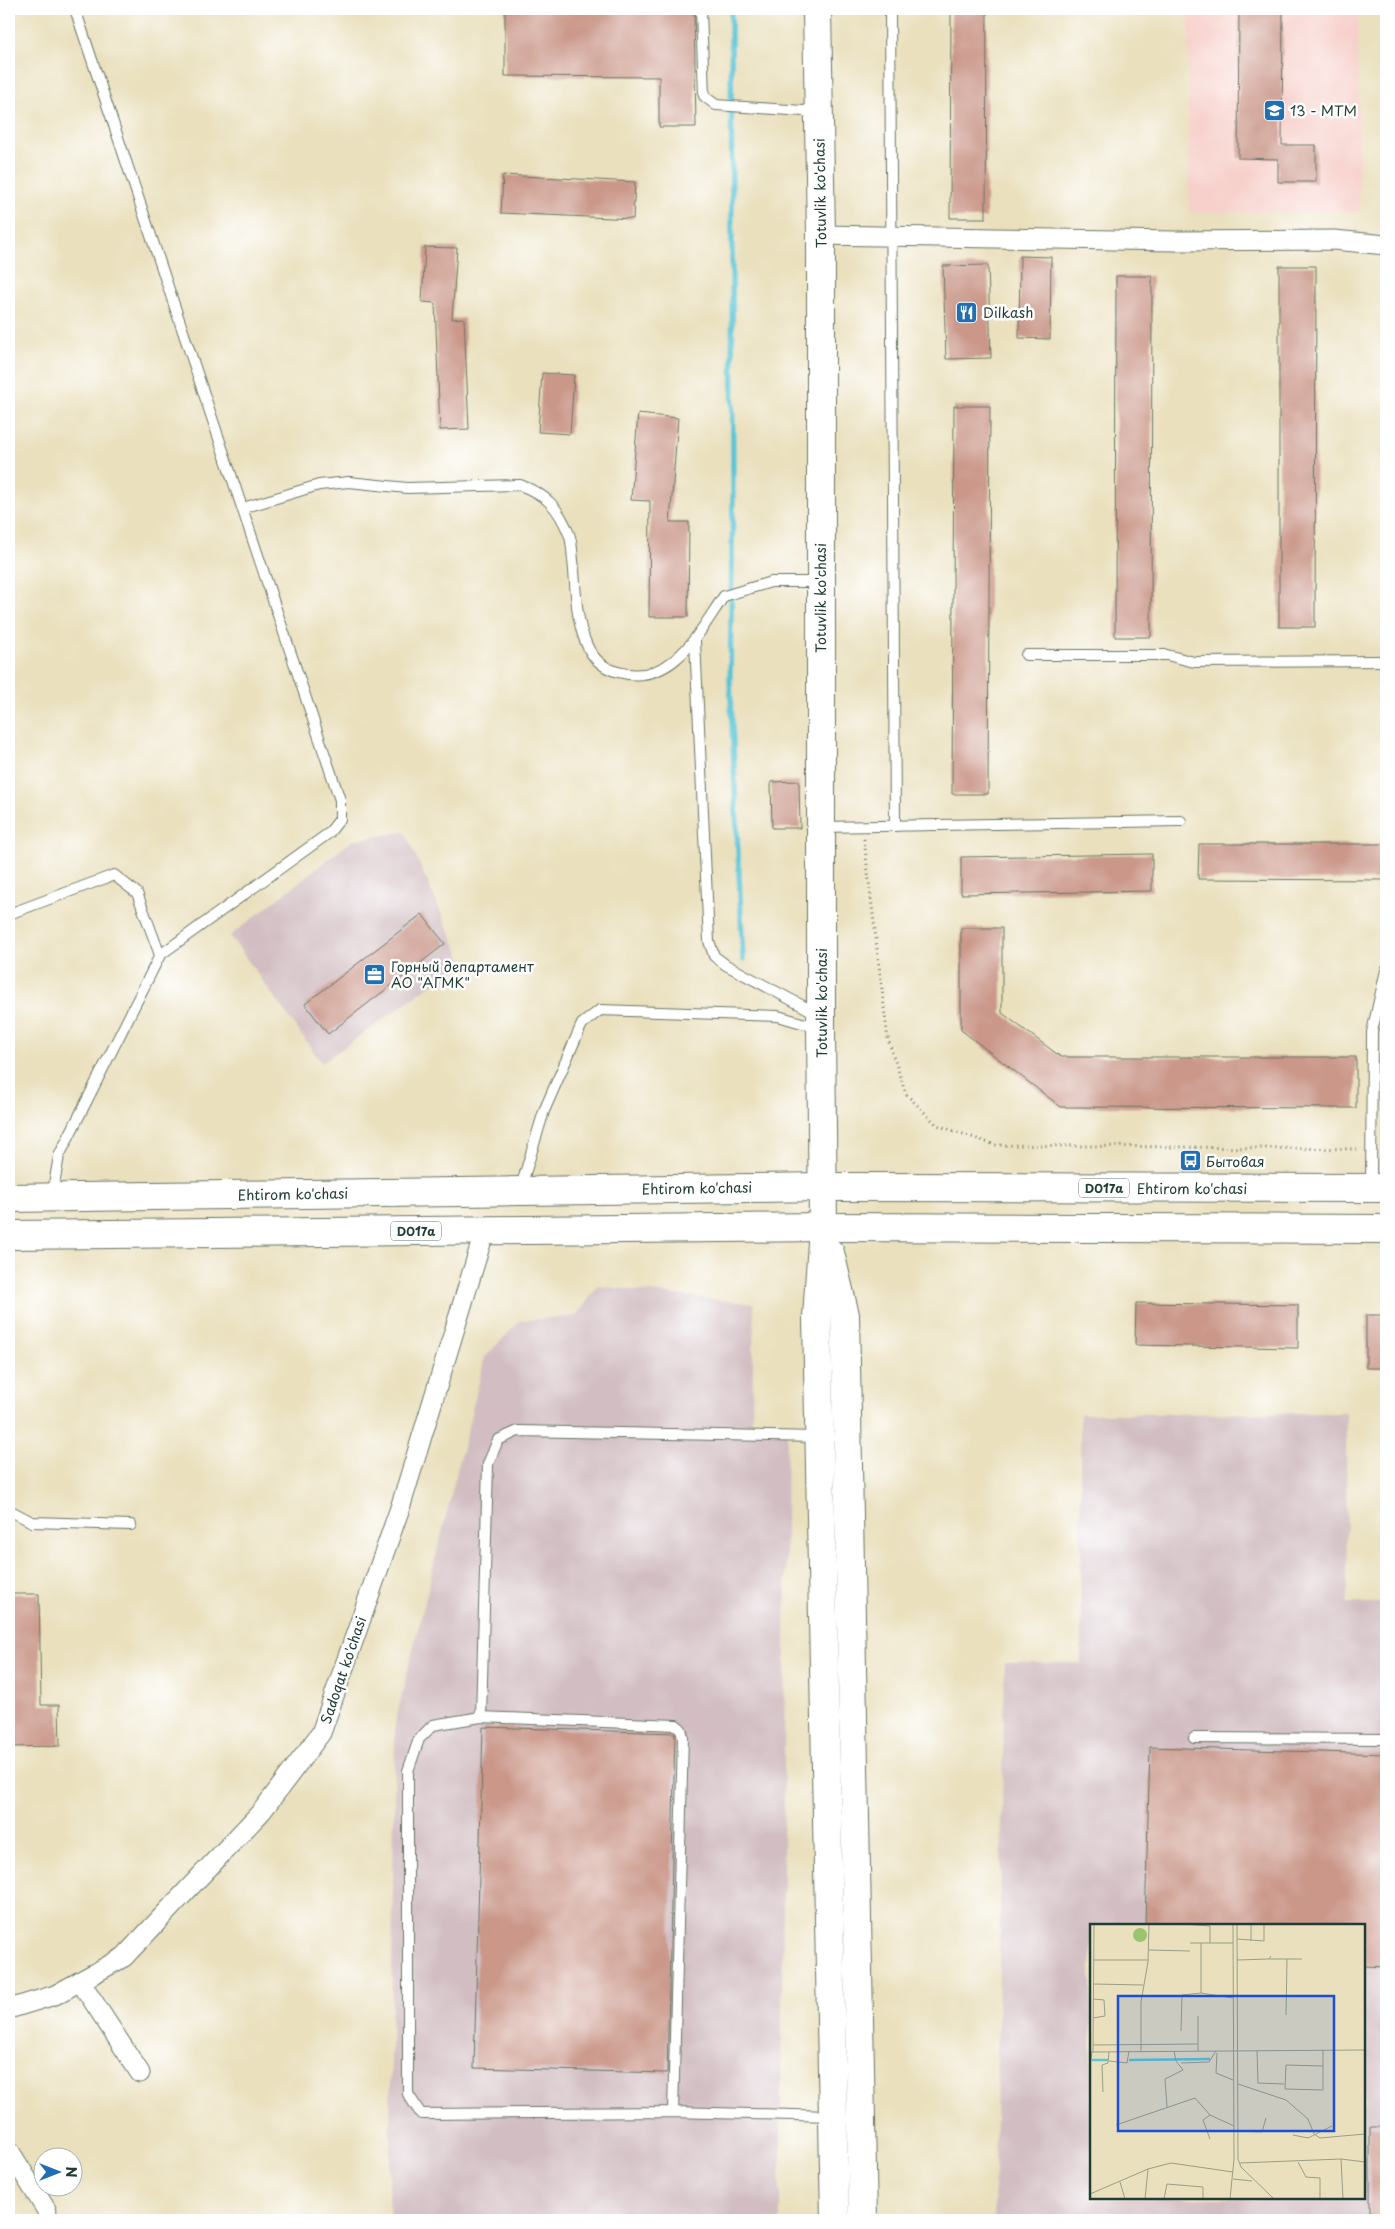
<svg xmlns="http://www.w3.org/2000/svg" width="1395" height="2229" viewBox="0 0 1395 2229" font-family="'Playpen Sans',sans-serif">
  <rect width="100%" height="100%" fill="#fff"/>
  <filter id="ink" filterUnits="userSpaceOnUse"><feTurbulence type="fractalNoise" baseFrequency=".02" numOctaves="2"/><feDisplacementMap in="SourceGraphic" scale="10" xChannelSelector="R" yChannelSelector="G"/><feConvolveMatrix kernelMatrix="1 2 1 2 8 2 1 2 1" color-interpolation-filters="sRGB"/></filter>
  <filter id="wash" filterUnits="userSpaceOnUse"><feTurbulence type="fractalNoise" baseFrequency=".0096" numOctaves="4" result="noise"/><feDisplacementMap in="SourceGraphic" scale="20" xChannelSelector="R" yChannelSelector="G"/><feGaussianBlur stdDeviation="1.12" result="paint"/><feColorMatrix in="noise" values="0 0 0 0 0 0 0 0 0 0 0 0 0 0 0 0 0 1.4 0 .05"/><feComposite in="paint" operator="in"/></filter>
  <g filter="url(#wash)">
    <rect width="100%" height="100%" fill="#eae0bd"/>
    <path fill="#f7d0cb" d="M1188,9H1358L1359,212H1189Z"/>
    <g fill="#d2bec2" fill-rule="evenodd">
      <path d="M405,832L463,962L322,1063L230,936L353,840Z"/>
      <path d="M598,1286L754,1304L752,1424L787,1423L780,2220H389L395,1723L485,1357L520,1321L576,1316Z"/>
      <path d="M1346,1413L1347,1603H1386V2220H994L1005,1663H1081L1080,1414ZM1091,1925H1364V2198H1091Z"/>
    </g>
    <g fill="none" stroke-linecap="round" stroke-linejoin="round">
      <path stroke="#5bc5d6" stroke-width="5.5" d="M731,9L733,496L730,680L743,959"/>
    </g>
    <g id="blocks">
      <g fill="#ca9789">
        <path d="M505,9H694L696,127H659V77L505,76Z"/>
        <path d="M951,9H987L986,218H950Z"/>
        <path d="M1239,9H1283L1282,145H1316V182H1278V159L1238,158Z"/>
        <path d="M503,175L635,182L633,219L501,213Z"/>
        <path d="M425,247L457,248L452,319L464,318L469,429L440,430L435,303L422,302Z"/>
        <path d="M1020,256L1051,257L1050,339L1019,338Z"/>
        <path d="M988,265L991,358L946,359L943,266Z"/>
        <path d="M1279,266H1316L1315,627H1279Z"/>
        <path d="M1116,276H1152L1151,637H1115Z"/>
        <path d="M542,373L574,375L570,434L538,432Z"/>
        <path d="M954,406H990L988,794H952Z"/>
        <path d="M638,414L678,418L670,522H689L688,617H649L650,501L631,500Z"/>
        <path d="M799,781L800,828H772L771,782Z"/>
        <path d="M1199,844H1386V880L1198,879Z"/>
        <path d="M1152,854V891L961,894V857Z"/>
        <path d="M422,914L445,944L328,1034L305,1004Z"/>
        <path d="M961,928H1002V1013L1061,1057H1356V1108L1061,1107L961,1030Z"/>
        <path d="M1136,1303L1298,1305V1348L1135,1345Z"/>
        <rect x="1366" y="1315" width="20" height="53"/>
        <path d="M9,1594H39L41,1705H59L60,1746L9,1747Z"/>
        <path d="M483,1727L675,1733L667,2073L474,2068Z"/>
        <path d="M1150,1747L1386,1754V1967L1364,1966V1925H1145Z"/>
        <rect x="1370" y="2127" width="16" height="93"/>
      </g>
    </g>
  </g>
  <g filter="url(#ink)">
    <use href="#blocks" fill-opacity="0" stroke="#667664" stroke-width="1"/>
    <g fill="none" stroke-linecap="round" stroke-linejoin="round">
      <defs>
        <g id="service">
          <path d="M701,9L704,96L716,105L818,112"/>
          <path d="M890,9L895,826"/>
          <path d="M243,508L319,485L349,482L407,488L520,485C547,495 558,507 569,534C572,541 572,552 573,560C576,586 575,618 586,643C592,658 603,668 618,672C673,687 699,632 724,596L771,582H819"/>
          <path d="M695,641L709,941L714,956L726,965L818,1014"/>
          <path d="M1026,655H1167L1194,662L1386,661"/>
          <path d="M822,827L1181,821"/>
          <path d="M9,914L114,875L137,893L160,955"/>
          <path d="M1371,1187L1372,1032L1386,970"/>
          <path d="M520,1190L544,1111L582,1024L600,1010L778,1016L819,1028"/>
          <path d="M52,1196L59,1156L160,955L329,833L340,819V800L75,9"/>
          <path d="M9,1510L32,1522L131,1525"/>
          <path d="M481,1717L488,1464L498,1440L518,1431L819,1437"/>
          <path d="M1194,1738L1386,1739"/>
          <path d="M673,2112L683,1737L681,1729L676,1725L481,1717L433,1725L419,1739L408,1771V2094L421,2114L673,2112L832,2116"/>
        </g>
        <g id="minor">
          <path d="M821,235L1176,241L1334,240L1386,245"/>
          <path d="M80,1981L140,2073"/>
          <path d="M9,2009L55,1995L124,1957L262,1811L321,1733L401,1505L485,1230"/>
          <path d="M9,2150L47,2211"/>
        </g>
        <g id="secondary">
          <path d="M817,9L821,235V1028L823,1227L817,1317L835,2220"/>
          <path d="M830,1253L845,1315L863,2220"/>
        </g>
        <g id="primary">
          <path d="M9,1198L823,1187L1386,1188"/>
          <path d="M9,1235L823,1227L1386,1229"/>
        </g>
      </defs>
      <use href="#service" stroke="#667664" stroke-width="12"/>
      <use href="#minor" stroke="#667664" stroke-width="21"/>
      <use href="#secondary" stroke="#667664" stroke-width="30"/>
      <use href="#primary" stroke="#667664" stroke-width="30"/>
      <path stroke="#667664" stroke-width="3" stroke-dasharray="1 4" stroke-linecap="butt" d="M864,839L888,1040L906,1094L937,1125L995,1145L1357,1149"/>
      <use href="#service" stroke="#fff" stroke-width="10"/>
      <use href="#minor" stroke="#fff" stroke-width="19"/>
      <use href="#secondary" stroke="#fff" stroke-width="28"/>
      <use href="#primary" stroke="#fff" stroke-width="28"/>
    </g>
  </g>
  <defs>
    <symbol id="school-square" viewBox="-11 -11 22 22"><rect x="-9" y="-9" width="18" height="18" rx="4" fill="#1f6fb2" stroke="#fff"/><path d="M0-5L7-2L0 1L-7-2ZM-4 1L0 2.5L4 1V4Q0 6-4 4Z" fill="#fff"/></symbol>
    <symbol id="restaurant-square" viewBox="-11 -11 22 22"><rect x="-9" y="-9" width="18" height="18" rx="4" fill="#1f6fb2" stroke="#fff"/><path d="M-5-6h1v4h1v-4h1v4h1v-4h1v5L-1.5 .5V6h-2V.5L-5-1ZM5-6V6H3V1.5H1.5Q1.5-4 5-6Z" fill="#fff"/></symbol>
    <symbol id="office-square" viewBox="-11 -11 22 22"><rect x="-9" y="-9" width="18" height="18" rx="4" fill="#1f6fb2" stroke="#fff"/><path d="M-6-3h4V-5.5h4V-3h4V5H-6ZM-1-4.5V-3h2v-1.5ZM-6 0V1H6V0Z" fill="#fff"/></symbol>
    <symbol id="bus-square" viewBox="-11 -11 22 22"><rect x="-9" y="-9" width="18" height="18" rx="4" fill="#1f6fb2" stroke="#fff"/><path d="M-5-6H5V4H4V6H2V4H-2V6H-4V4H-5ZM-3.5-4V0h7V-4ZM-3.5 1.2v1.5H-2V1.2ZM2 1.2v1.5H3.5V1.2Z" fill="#fff"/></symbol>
  </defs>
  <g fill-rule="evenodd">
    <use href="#school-square" x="1262" y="98" width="25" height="25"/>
    <use href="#restaurant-square" x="954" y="300" width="25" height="25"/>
    <use href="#office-square" x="362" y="962" width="25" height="25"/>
    <use href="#bus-square" x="1178" y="1148" width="25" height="25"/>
  </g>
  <g text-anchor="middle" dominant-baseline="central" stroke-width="5" stroke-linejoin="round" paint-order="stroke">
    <g fill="#fff" stroke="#627771" stroke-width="1">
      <rect x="1079" y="1178.5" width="50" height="19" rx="4"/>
      <rect x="391" y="1221.5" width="50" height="19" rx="4"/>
    </g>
    <g font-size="12" font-weight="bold" fill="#1f3d34">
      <text x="1104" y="1188">D017a</text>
      <text x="416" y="1231">D017a</text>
    </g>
    <g font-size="14" fill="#1f3d34" stroke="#fff" text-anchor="start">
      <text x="1290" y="110">13 - MTM</text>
      <text x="983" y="312">Dilkash</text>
      <text x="391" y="966">Горный департамент<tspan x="391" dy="16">АО "АГМК"</tspan></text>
      <text x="1206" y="1161">Бытовая</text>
    </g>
    <g font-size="14" fill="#1f3d34" stroke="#fff">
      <text transform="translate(820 193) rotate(-91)">Totuvlik ko'chasi</text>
      <text transform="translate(820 598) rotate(-90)">Totuvlik ko'chasi</text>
      <text transform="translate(821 1003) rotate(-90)">Totuvlik ko'chasi</text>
      <text transform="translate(697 1188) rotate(-1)">Ehtirom ko'chasi</text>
      <text x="1192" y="1188">Ehtirom ko'chasi</text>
      <text transform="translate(293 1194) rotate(-1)">Ehtirom ko'chasi</text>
      <text transform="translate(343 1670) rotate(-71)">Sadoqat ko'chasi</text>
    </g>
  </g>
  <g transform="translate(1090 1924)">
    <rect width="275" height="275" fill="#eae0bd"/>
    <path d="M43 11a7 7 0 1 1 14 0a7 7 0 1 1-14 0Z" fill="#9cc36f"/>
    <path fill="none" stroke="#5bc5d6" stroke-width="2.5" d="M2,136H18M39,136L120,135"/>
    <path fill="none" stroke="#999f86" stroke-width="1" d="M93,0L120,2M147,0L148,235L151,243L184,275M147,15L174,17V0M161,17V0M100,19H143M111,19V69M120,19V2M59,26L100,27M179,35H212M3,36H58M147,36L179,35L181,32M3,60L53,61M196,91L197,35M108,92V127M3,94L15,92L14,76L3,75M91,107L92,71L111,69L143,74M3,121L108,120M51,127V78L58,38L59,0M167,127L168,159L194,160M0,128L275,126M3,128L4,0M127,129L126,149L143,156M19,137L37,139L39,127M91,139L119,138L126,127M233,142L196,141L195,165L233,166V126M0,143L2,128M148,160L196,176L218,195L224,210L230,214L275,210M13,168L12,141L18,139L19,128M77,183L75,155L93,146L86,137L84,127M26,201L105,174L120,191L144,202M148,207L172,208L176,194M203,211L218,214L242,202M120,215L113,196L120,191M251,235L253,275M208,238L216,253L230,254V275M150,239L251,235L275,238M143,255L162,257M30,258L35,275M0,270L58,245L81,239L143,248M55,275L58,245M74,275L77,260L113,263V275M140,275L144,235L143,0"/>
    <path fill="#1d4ed8" fill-opacity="0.15" stroke="#1d4ed8" stroke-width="2.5" d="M28,72H244V207H28Z"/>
    <rect width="275" height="275" fill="none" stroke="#1f3d34" stroke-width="2.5"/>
  </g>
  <rect width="1395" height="2229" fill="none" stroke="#fff" stroke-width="30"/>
  <g transform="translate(58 2172) rotate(90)"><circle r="24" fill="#ffffff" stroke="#a5b1ae"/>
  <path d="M0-4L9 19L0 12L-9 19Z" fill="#1f6fb2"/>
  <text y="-8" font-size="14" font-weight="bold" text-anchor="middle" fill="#1f3d34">N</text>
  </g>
</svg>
